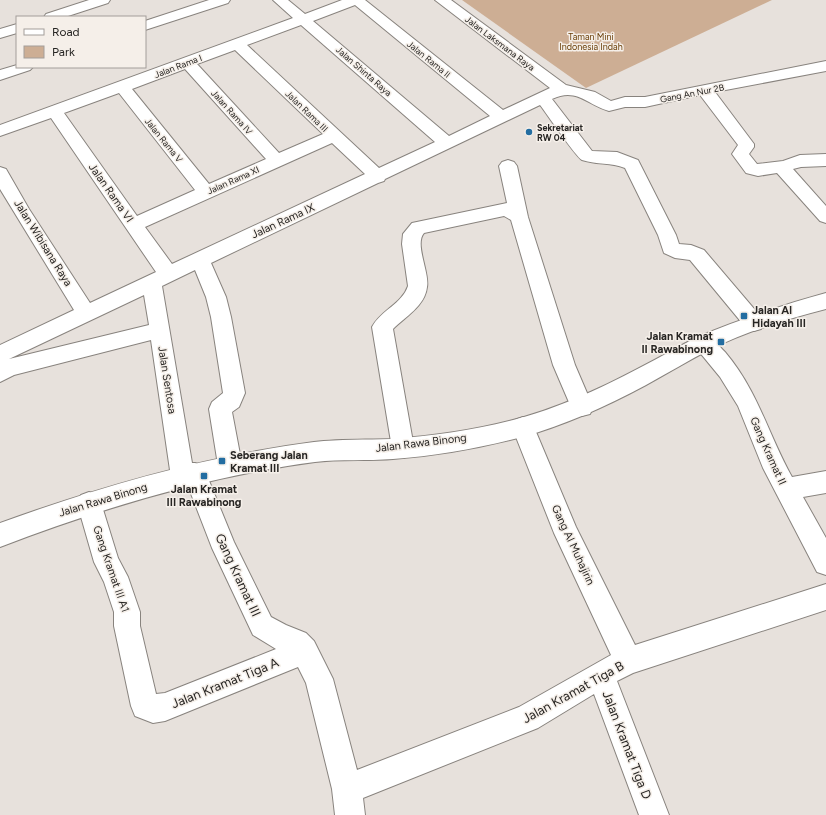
<svg xmlns="http://www.w3.org/2000/svg" width="826" height="815" viewBox="0 0 826 815" font-family="Figtree,sans-serif">
  <rect width="100%" height="100%" fill="#e7e1dc"/>
  <path fill="#cdae94" d="M462,0H772L586,88Z"/>
  <g fill="none" stroke-linecap="round" stroke-linejoin="round">
    <defs>
      <g id="minor">
        <path d="M89,0H110L108,3L65,17H44L46,14Z"/>
        <path d="M209,0H230L228,3L145,30V21Z"/>
        <path d="M273,0H288L305,14L342,0H365L503,110L550,88L435,0H451L566,85L595,92L611,101L625,97H645L826,61V71L715,92L754,144V147L749,154L757,164L783,161L800,155L826,154V166L801,167L793,169L826,206V223L820,221L777,173L758,176L746,173L732,154L738,145L700,95L645,107H625L609,111C587,105 577,87 552,99L592,151L617,152L638,160L676,235L679,244L691,245L704,250L761,317L764,323L761,329L754,331L747,329L690,260L675,258L664,253L658,235L625,168C611,162 597,165 582,160C576,157 547,114 540,105L385,179L384,181L378,183L211,263L226,297L231,317L245,393L239,407L232,412L242,465L238,472L230,475L222,472L218,465L209,409L212,402L223,393L211,317L206,297L195,270L162,286L192,463H195L203,466L234,542L271,617L286,625L306,633L314,641L333,679L357,770L519,707L611,655L554,533L512,427L515,420L523,417L531,420L576,527L635,645L826,584V610L633,673L617,681L669,815H639L594,694L538,728L363,798L365,815H335L332,789L306,683L298,667L165,721L153,723L135,716L131,706L114,626V612L104,582L94,562L77,503L81,495L89,492L97,495L101,503L118,558L128,577L140,612V626L156,694L165,693L276,649L253,635L212,548L188,486L183,488L175,484L171,477L151,340L14,375L0,382V345L74,310L0,189V167L6,169L29,209L90,303L156,272L51,118L0,136V125L293,18ZM355,5L490,116L449,136L313,21ZM301,25L435,142L379,168L247,45ZM235,50L323,134L279,153L197,64ZM185,69L266,159L209,184L132,89ZM119,93L195,190L137,216L64,113ZM332,143L365,174L172,264L145,227ZM144,295L149,325L9,359Z"/>
        <path d="M17,24V33L0,38V29Z"/>
        <path d="M17,65V67H33L30,70L0,80V70Z"/>
        <path d="M508,160L514,162L517,166L528,217L575,365L593,407L590,414L582,416L574,414L553,365L511,220L504,216L424,233C414,244 430,273 427,287C425,306 405,317 393,329L414,448L411,455L403,458L395,455L392,448L372,327C381,310 402,304 408,286L402,244L403,234L412,223L507,203L499,166L502,162Z"/>
        <path d="M704,335C713,338 718,345 725,352C758,391 768,434 792,477L826,471V493L803,497L826,538V575L817,572L763,468L738,406L720,377L697,349L694,343L697,337Z"/>
      </g>
      <path id="major" d="M826,293V309C787,319 747,331 711,349C689,360 668,373 646,385C607,406 565,425 522,437C480,448 436,456 393,459C367,461 341,459 315,462C207,476 102,508 0,547V523C102,486 206,456 314,442C340,439 366,440 391,439C435,436 482,429 524,417C586,399 641,367 697,337C739,320 782,305 826,293Z"/>
    </defs>
    <use href="#minor" stroke="#88837e" stroke-width="2"/>
    <use href="#major" stroke="#88837e" stroke-width="2"/>
    <use href="#minor" fill="#fff" fill-rule="evenodd"/>
    <use href="#major" fill="#fff" fill-rule="evenodd"/>
  </g>
  <g fill="#236da1" stroke="#f5efe9" stroke-width="1.5">
    <circle cx="529" cy="132" r="4"/>
    <rect x="740" y="312" width="8" height="8" rx="2"/>
    <rect x="717" y="338" width="8" height="8" rx="2"/>
    <rect x="218" y="457" width="8" height="8" rx="2"/>
    <rect x="200" y="472" width="8" height="8" rx="2"/>
  </g>
  <g text-anchor="middle" dominant-baseline="central" stroke-width="3" stroke-linejoin="round" paint-order="stroke">
    <g font-size="9" fill="#673b03" stroke="#f5efe9">
      <text x="591" y="36">Taman Mini<tspan x="591" dy="10">Indonesia Indah</tspan></text>
    </g>
    <g font-size="9" fill="#272523" stroke="#f5efe9">
      <text transform="translate(500 43) rotate(37)">Jalan Laksmana Raya</text>
      <text transform="translate(429 59) rotate(39)">Jalan Rama II</text>
      <text transform="translate(178 66) rotate(-21)">Jalan Rama I</text>
      <text transform="translate(364 71) rotate(41)">Jalan Shinta Raya</text>
      <text transform="translate(692 93) rotate(-11)">Gang An Nur 2B</text>
      <text transform="translate(307 111) rotate(44)">Jalan Rama III</text>
      <text transform="translate(232 112) rotate(48)">Jalan Rama IV</text>
      <text transform="translate(164 140) rotate(51)">Jalan Rama V</text>
      <text transform="translate(233 180) rotate(-24)">Jalan Rama XI</text>
    </g>
    <g font-size="9" font-weight="bold" fill="#272523" stroke="#f5efe9" text-anchor="start">
      <text x="537" y="127">Sekretariat<tspan x="537" dy="10">RW 04</tspan></text>
    </g>
    <g font-size="11" fill="#272523" stroke="#f5efe9">
      <text transform="translate(111 193) rotate(55)">Jalan Rama VI</text>
      <text transform="translate(283 221) rotate(-25)">Jalan Rama IX</text>
      <text transform="translate(43 243) rotate(58)">Jalan Wibisana Raya</text>
      <text transform="translate(167 380) rotate(81)">Jalan Sentosa</text>
      <text transform="translate(421 443) rotate(-7)">Jalan Rawa Binong</text>
      <text transform="translate(768 451) rotate(66)">Gang Kramat II</text>
      <text transform="translate(103 500) rotate(-17)">Jalan Rawa Binong</text>
      <text transform="translate(573 545) rotate(65)">Gang Al Muhajirin</text>
      <text transform="translate(111 569) rotate(71)">Gang Kramat III A1</text>
    </g>
    <g font-size="11" font-weight="bold" fill="#272523" stroke="#f5efe9" text-anchor="start">
      <text x="752" y="310">Jalan Al<tspan x="752" dy="13">Hidayah III</tspan></text>
      <text x="713" y="336" text-anchor="end">Jalan Kramat<tspan x="713" dy="13">II Rawabinong</tspan></text>
      <text x="230" y="455">Seberang Jalan<tspan x="230" dy="13">Kramat III</tspan></text>
      <text x="204" y="489" text-anchor="middle">Jalan Kramat<tspan x="204" dy="13">III Rawabinong</tspan></text>
    </g>
    <g font-size="13" fill="#272523" stroke="#f5efe9">
      <text transform="translate(238 575) rotate(65)">Gang Kramat III</text>
      <text transform="translate(225 683) rotate(-22)">Jalan Kramat Tiga A</text>
      <text transform="translate(573 692) rotate(-29)">Jalan Kramat Tiga B</text>
      <text transform="translate(627 745) rotate(69)">Jalan Kramat Tiga D</text>
    </g>
  </g>
  <rect x="16" y="16" width="130" height="52" fill="#f5efe9" stroke="#a39e9a"/>
  <rect x="24" y="29" width="20" height="6" fill="#ffffff" stroke="#a39e9a"/>
  <text x="52" y="36" font-size="12" fill="#272523">Road</text>
  <rect x="24" y="46" width="20" height="12" fill="#cdae94" stroke="#a39e9a"/>
  <text x="52" y="56" font-size="12" fill="#272523">Park</text>
</svg>
